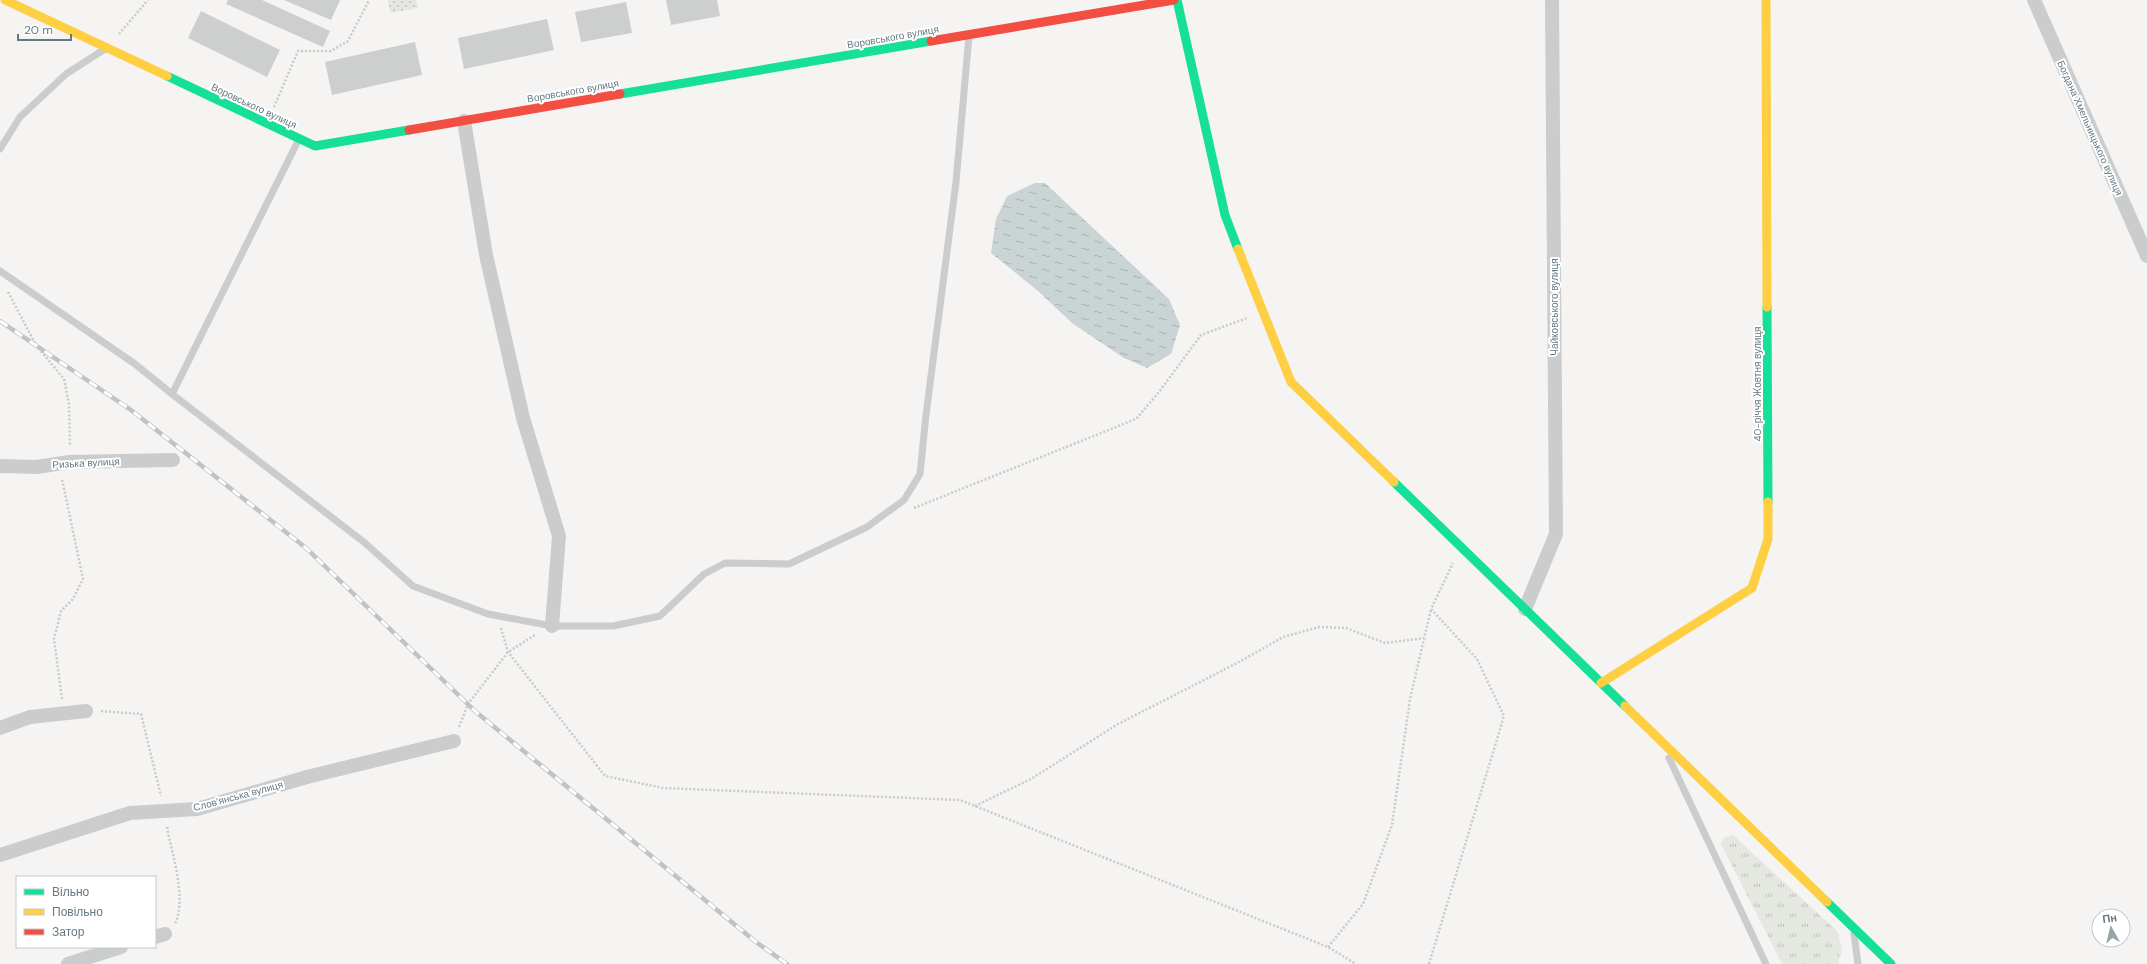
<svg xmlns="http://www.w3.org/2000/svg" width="2147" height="964" viewBox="0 0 2147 964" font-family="'DM Sans',sans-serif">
  <defs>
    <pattern id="grass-tufts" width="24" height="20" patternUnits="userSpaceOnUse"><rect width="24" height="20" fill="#e5e7e1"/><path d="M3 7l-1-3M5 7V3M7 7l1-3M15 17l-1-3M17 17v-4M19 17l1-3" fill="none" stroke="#bdc0bc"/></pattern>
    <pattern id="park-dots" width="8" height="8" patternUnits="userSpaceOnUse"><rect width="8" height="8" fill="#e5e7e1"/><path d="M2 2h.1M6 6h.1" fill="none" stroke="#bdc0bc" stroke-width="1.8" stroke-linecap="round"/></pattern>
    <pattern id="water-ripples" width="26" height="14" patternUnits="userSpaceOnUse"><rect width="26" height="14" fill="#cad4d5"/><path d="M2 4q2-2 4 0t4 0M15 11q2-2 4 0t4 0" fill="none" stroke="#a8b1b2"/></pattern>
  </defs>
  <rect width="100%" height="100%" fill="#f5f4f3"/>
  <path fill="url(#grass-tufts)" d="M1733,835L1837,931L1842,948L1838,964H1782L1721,844L1723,838Z"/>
  <path fill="url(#park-dots)" d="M388,0H416L418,8L390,13Z"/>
  <path fill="url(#water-ripples)" d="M1035,183H1045L1169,299L1180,325L1171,354L1147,368L1124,358L1072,323L1038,291L991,253L996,219L1007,196Z"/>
  <g fill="#cdcece">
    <path d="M228,0H262L330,31L323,47L226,4Z"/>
    <path d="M284,0H340L331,20Z"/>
    <path d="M666,0H717L720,16L671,25Z"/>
    <path d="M626,2L632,33L581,42L575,12Z"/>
    <path d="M201,11L280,50L267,77L188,38Z"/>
    <path d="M547,19L554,50L464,69L458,38Z"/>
    <path d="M415,42L422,75L332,95L325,62Z"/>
  </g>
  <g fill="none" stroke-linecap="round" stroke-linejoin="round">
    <g stroke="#c9cac9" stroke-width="2.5" stroke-dasharray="2 2" stroke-linecap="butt">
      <path d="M119,34L148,0"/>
      <path d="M274,107L298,51H331L348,41L369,0"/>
      <path d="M8,292L36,345L64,379L69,404L70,446"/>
      <path d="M914,508L1136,419L1159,392L1201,335L1247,318"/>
      <path d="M501,628L508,652L605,776L663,788L960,800L1328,947L1356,964"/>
      <path d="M62,699L54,639L61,611L73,599L83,579L62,479"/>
      <path d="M101,711L141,714L161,796"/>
      <path d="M459,727L468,704L508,652L535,635"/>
      <path d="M975,806L1031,779L1118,724L1241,661L1283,637L1319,627L1346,628L1385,643L1424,638"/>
      <path d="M167,827C172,855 187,897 175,924"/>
      <path d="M1328,947L1363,904L1392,825L1410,699L1431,609"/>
      <path d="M1429,964L1504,716L1477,659L1431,609L1453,563"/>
    </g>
    <g stroke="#cacccd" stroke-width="7">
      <path d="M299,139L172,394L365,543L413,586L488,614L552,626H613L660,616L704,574L725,563L789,564L867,527L904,500L920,474L926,415L956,182L969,36"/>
      <path d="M0,149L20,117L66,74L105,49"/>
      <path d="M0,271L135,364L172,394"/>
      <path d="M1669,758L1766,964"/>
      <path d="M1854,934L1858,964"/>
    </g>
    <g stroke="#cacccd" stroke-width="14">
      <path d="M2034,0L2147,256"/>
      <path d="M464,121L486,255L523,418L559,536L552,626"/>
      <path d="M0,466L37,467L69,462L173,460"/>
      <path d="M1525,609L1556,534L1552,0"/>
      <path d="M0,728L30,717L86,711"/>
      <path d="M0,855L130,813L197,809L307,777L454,741"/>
      <path d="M155,937L165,934"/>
      <path d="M68,964L121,947"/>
    </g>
    <g stroke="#16e098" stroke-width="9">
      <path d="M1177,0L1225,215L1238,249"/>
      <path d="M167,76L315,146L409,130"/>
      <path d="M620,94L931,41"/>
      <path d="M1767,307L1768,502"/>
      <path d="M1394,482L1625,706"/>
      <path d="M1827,902L1891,964"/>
    </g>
    <g stroke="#ffcf43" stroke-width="9">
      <path d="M5,0L167,76"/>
      <path d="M1766,0L1767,307"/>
      <path d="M1238,249L1291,382L1394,482"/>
      <path d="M1601,683L1752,588L1768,539V502"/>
      <path d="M1625,706L1827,902"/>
    </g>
    <g stroke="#f24e42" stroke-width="9">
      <path d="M931,41L1174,0"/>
      <path d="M409,130L620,94"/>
    </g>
    <defs>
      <path id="rail" d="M0,321L131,410L306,548L476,712L756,942L787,964"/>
    </defs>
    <use href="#rail" stroke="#c0c2c3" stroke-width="4.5"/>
    <use href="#rail" stroke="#fff" stroke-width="3" stroke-dasharray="9" stroke-linecap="butt"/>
  </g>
  <g text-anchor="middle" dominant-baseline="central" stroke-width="4" stroke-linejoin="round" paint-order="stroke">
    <g font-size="10" fill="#647983" stroke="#fff">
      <text transform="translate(893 37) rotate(-10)">Воровського вулиця</text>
      <text transform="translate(573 91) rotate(-10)">Воровського вулиця</text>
      <text transform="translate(254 106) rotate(25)">Воровського вулиця</text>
      <text transform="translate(2090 128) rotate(66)">Богдана Хмельницького вулиця</text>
      <text transform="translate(1554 307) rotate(-90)">Чайковського вулиця</text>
      <text transform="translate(1757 384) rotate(-90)">40-річчя Жовтня вулиця</text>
      <text transform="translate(86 463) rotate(-3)">Ризька вулиця</text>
      <text transform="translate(238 796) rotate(-15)">Слов’янська вулиця</text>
    </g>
  </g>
  <rect x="16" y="876" width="140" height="72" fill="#ffffff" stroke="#c1c9cd"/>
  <rect x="24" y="889" width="20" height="6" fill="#16e098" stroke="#c1c9cd"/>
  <text x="52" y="896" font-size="12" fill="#647983">Вільно</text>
  <rect x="24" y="909" width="20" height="6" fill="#ffcf43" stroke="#c1c9cd"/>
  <text x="52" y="916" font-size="12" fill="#647983">Повільно</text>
  <rect x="24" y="929" width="20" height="6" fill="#f24e42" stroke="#c1c9cd"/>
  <text x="52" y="936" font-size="12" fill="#647983">Затор</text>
  <g transform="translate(2111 928) rotate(352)"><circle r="19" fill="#ffffff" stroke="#c1c9cd"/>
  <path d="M0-3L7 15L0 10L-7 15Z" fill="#97a4aa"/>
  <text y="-6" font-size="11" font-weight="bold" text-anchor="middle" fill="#647983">Пн</text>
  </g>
  <path d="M18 34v6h53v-6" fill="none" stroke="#647983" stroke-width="2"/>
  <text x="24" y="34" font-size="12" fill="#647983" stroke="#ffffff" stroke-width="3" paint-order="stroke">20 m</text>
</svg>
